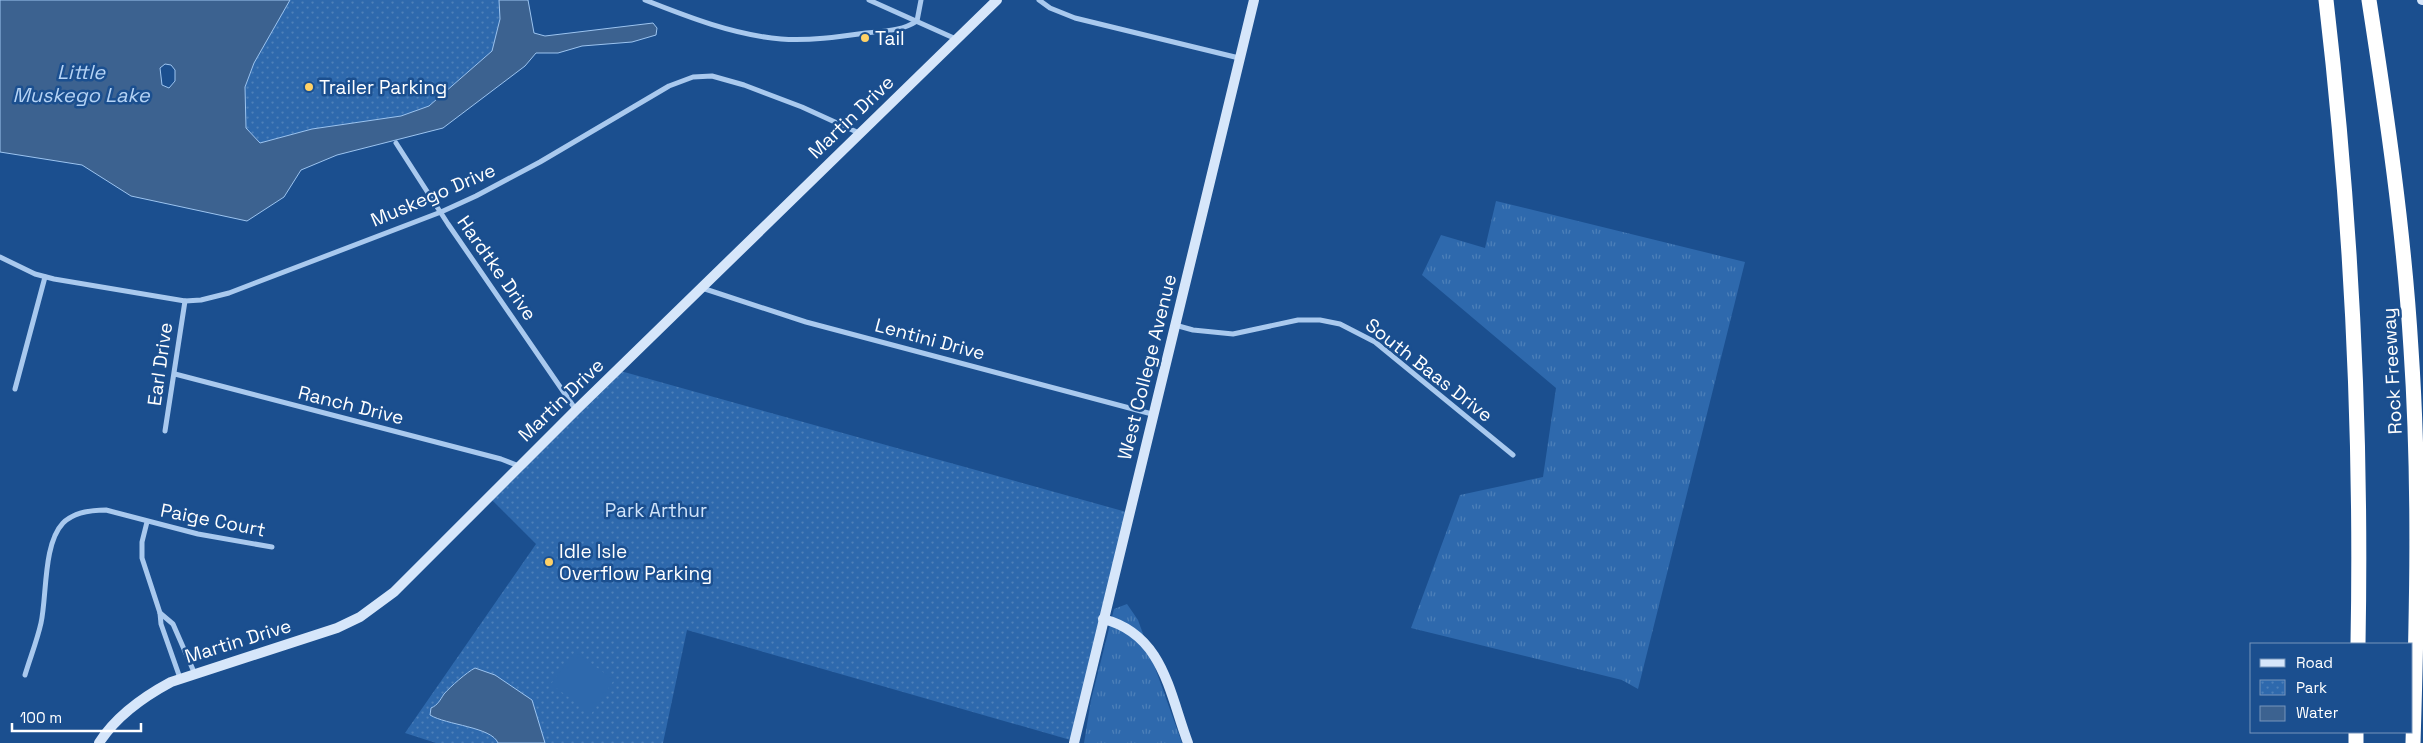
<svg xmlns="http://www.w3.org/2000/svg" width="2423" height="743" viewBox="0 0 2423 743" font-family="'Space Grotesk',sans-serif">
  <defs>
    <pattern id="grass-tufts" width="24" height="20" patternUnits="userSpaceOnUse" patternTransform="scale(1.25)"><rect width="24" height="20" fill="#2e69ad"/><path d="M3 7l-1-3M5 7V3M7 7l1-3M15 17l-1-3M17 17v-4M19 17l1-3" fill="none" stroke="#4d80b9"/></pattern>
    <pattern id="park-dots" width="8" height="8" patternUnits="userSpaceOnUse" patternTransform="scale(1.25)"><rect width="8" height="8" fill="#2e69ad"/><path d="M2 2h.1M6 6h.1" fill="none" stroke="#4d80b9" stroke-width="1.8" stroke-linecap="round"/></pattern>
  </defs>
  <rect width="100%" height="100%" fill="#1b4f8f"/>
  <g fill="url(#grass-tufts)">
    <path d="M1496,201L1745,262L1638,689L1622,680L1411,628L1460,495L1543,477L1556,388L1422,275L1441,235L1485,248Z"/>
    <path d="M1127,604L1138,620L1182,743H1084L1091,700L1114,609Z"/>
  </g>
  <g fill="url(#park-dots)">
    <path d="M290,0H499L500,19L492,51L429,106L401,116L312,129L260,143L246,128L245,87L254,63Z"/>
    <path d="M617,370L1130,513L1074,741L687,630L663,743H436L405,733L536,544L489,497Z"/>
  </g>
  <path fill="#2e69ad" d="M575,652L614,680L591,714L551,684Z"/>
  <g fill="#3c6290" stroke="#9cc4f0" fill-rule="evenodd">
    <path d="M0,0H290L254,63L245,87L246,128L260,143L312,129L401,116L429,106L492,51L500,19L499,0H528L534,33L545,36L653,23L657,28L656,35L632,42L582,46L558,53H536L525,66L443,128L337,155L301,170L284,197L247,221L131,196L82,165L0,152ZM165,64L171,65L175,70V81L169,88L162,85L160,68Z"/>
    <path d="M475,668L495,675L532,700L545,743H498C492,727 446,725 430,715L431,708C438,705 440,700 444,694C450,687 467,672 475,668Z"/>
  </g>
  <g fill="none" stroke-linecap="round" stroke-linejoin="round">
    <g stroke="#a9c9ee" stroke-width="5">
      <path d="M645,0C688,17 734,35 781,39C809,41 838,37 866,33C884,31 902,31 917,21L921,0"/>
      <path d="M869,0L956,39"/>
      <path d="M1039,0L1050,8L1075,18L1239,58"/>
      <path d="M396,143L448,224L576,410"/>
      <path d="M0,257L35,274L54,279L185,301L201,300L229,293L441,212L476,196L540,162L669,86L693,77L712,76L744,85L802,107L859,133"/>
      <path d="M702,288L806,322L1152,414"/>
      <path d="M1175,325L1193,330L1233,334L1298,320H1320L1340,324L1375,342L1513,455"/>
      <path d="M175,374L501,459L519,466"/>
      <path d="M15,389L45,277"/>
      <path d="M165,431L185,301"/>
      <path d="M147,522L142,542V558L160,613L161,624L180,678"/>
      <path d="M160,613L173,624L194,672"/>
      <path d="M25,675C30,658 37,641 41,623C47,596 43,544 63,523C74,512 91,510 106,510L198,534L272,547"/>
    </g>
    <g stroke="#d6e6fa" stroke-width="10">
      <path d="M2422,0H2423"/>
      <path d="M1103,619C1163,634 1169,692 1188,743"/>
      <path d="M99,743C116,716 143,697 171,682L337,628L360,617L394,592L576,410L997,0"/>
      <path d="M1074,743L1254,0"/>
    </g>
    <g stroke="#fff" stroke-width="15">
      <path d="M2326,0C2351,214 2362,429 2358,644"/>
      <path d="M2369,0C2387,116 2404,232 2411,349C2420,481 2417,612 2413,743"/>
      <path d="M2356,743V732"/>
    </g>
  </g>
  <g fill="#ffd166" stroke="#1b4f8f" stroke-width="2">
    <circle cx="865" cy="38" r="5"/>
    <circle cx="309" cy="87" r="5"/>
    <circle cx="549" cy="562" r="5"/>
  </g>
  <g text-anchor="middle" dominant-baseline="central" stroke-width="5" stroke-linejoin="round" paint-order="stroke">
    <g font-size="19" fill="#fff" stroke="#1b4f8f" text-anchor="start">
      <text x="875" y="38">Tail</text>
      <text x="319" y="87">Trailer Parking</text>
      <text x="559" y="551">Idle Isle<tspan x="559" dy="22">Overflow Parking</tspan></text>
    </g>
    <g font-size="19" fill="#fff" stroke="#1b4f8f">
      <text transform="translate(851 117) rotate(-44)">Martin Drive</text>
      <text transform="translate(433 195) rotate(-23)">Muskego Drive</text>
      <text transform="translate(497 268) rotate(55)">Hardtke Drive</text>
      <text transform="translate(930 339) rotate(15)">Lentini Drive</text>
      <text transform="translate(160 364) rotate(-82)">Earl Drive</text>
      <text transform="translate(1147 367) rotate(-76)">West College Avenue</text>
      <text transform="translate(1429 370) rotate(38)">South Baas Drive</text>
      <text transform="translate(2392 371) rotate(-93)">Rock Freeway</text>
      <text transform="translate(561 400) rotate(-44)">Martin Drive</text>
      <text transform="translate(351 405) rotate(14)">Ranch Drive</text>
      <text transform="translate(213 520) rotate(11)">Paige Court</text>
      <text transform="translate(238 641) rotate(-17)">Martin Drive</text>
    </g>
    <g font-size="19" fill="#cfe3fa" stroke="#1b4f8f">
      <text x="656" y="510">Park Arthur</text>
    </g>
    <g font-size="20" font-style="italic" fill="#b5d3f5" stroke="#1b4f8f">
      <text x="81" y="72">Little<tspan x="81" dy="23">Muskego Lake</tspan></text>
    </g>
  </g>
  <rect x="2250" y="643" width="162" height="90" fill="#1b4f8f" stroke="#7695bc"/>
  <rect x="2260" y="659" width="25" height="8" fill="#d6e6fa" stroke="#7695bc"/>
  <text x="2296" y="668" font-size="15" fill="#ffffff">Road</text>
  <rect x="2260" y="680" width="25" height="15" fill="url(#park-dots)" stroke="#7695bc"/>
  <text x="2296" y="693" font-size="15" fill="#ffffff">Park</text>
  <rect x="2260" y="706" width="25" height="15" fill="#3c6290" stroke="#7695bc"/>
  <text x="2296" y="718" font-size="15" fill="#ffffff">Water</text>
  <path d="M12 723v8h129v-8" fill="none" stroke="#ffffff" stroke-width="2.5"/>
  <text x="20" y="723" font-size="15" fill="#ffffff" stroke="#1b4f8f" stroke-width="4" paint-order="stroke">100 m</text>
</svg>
